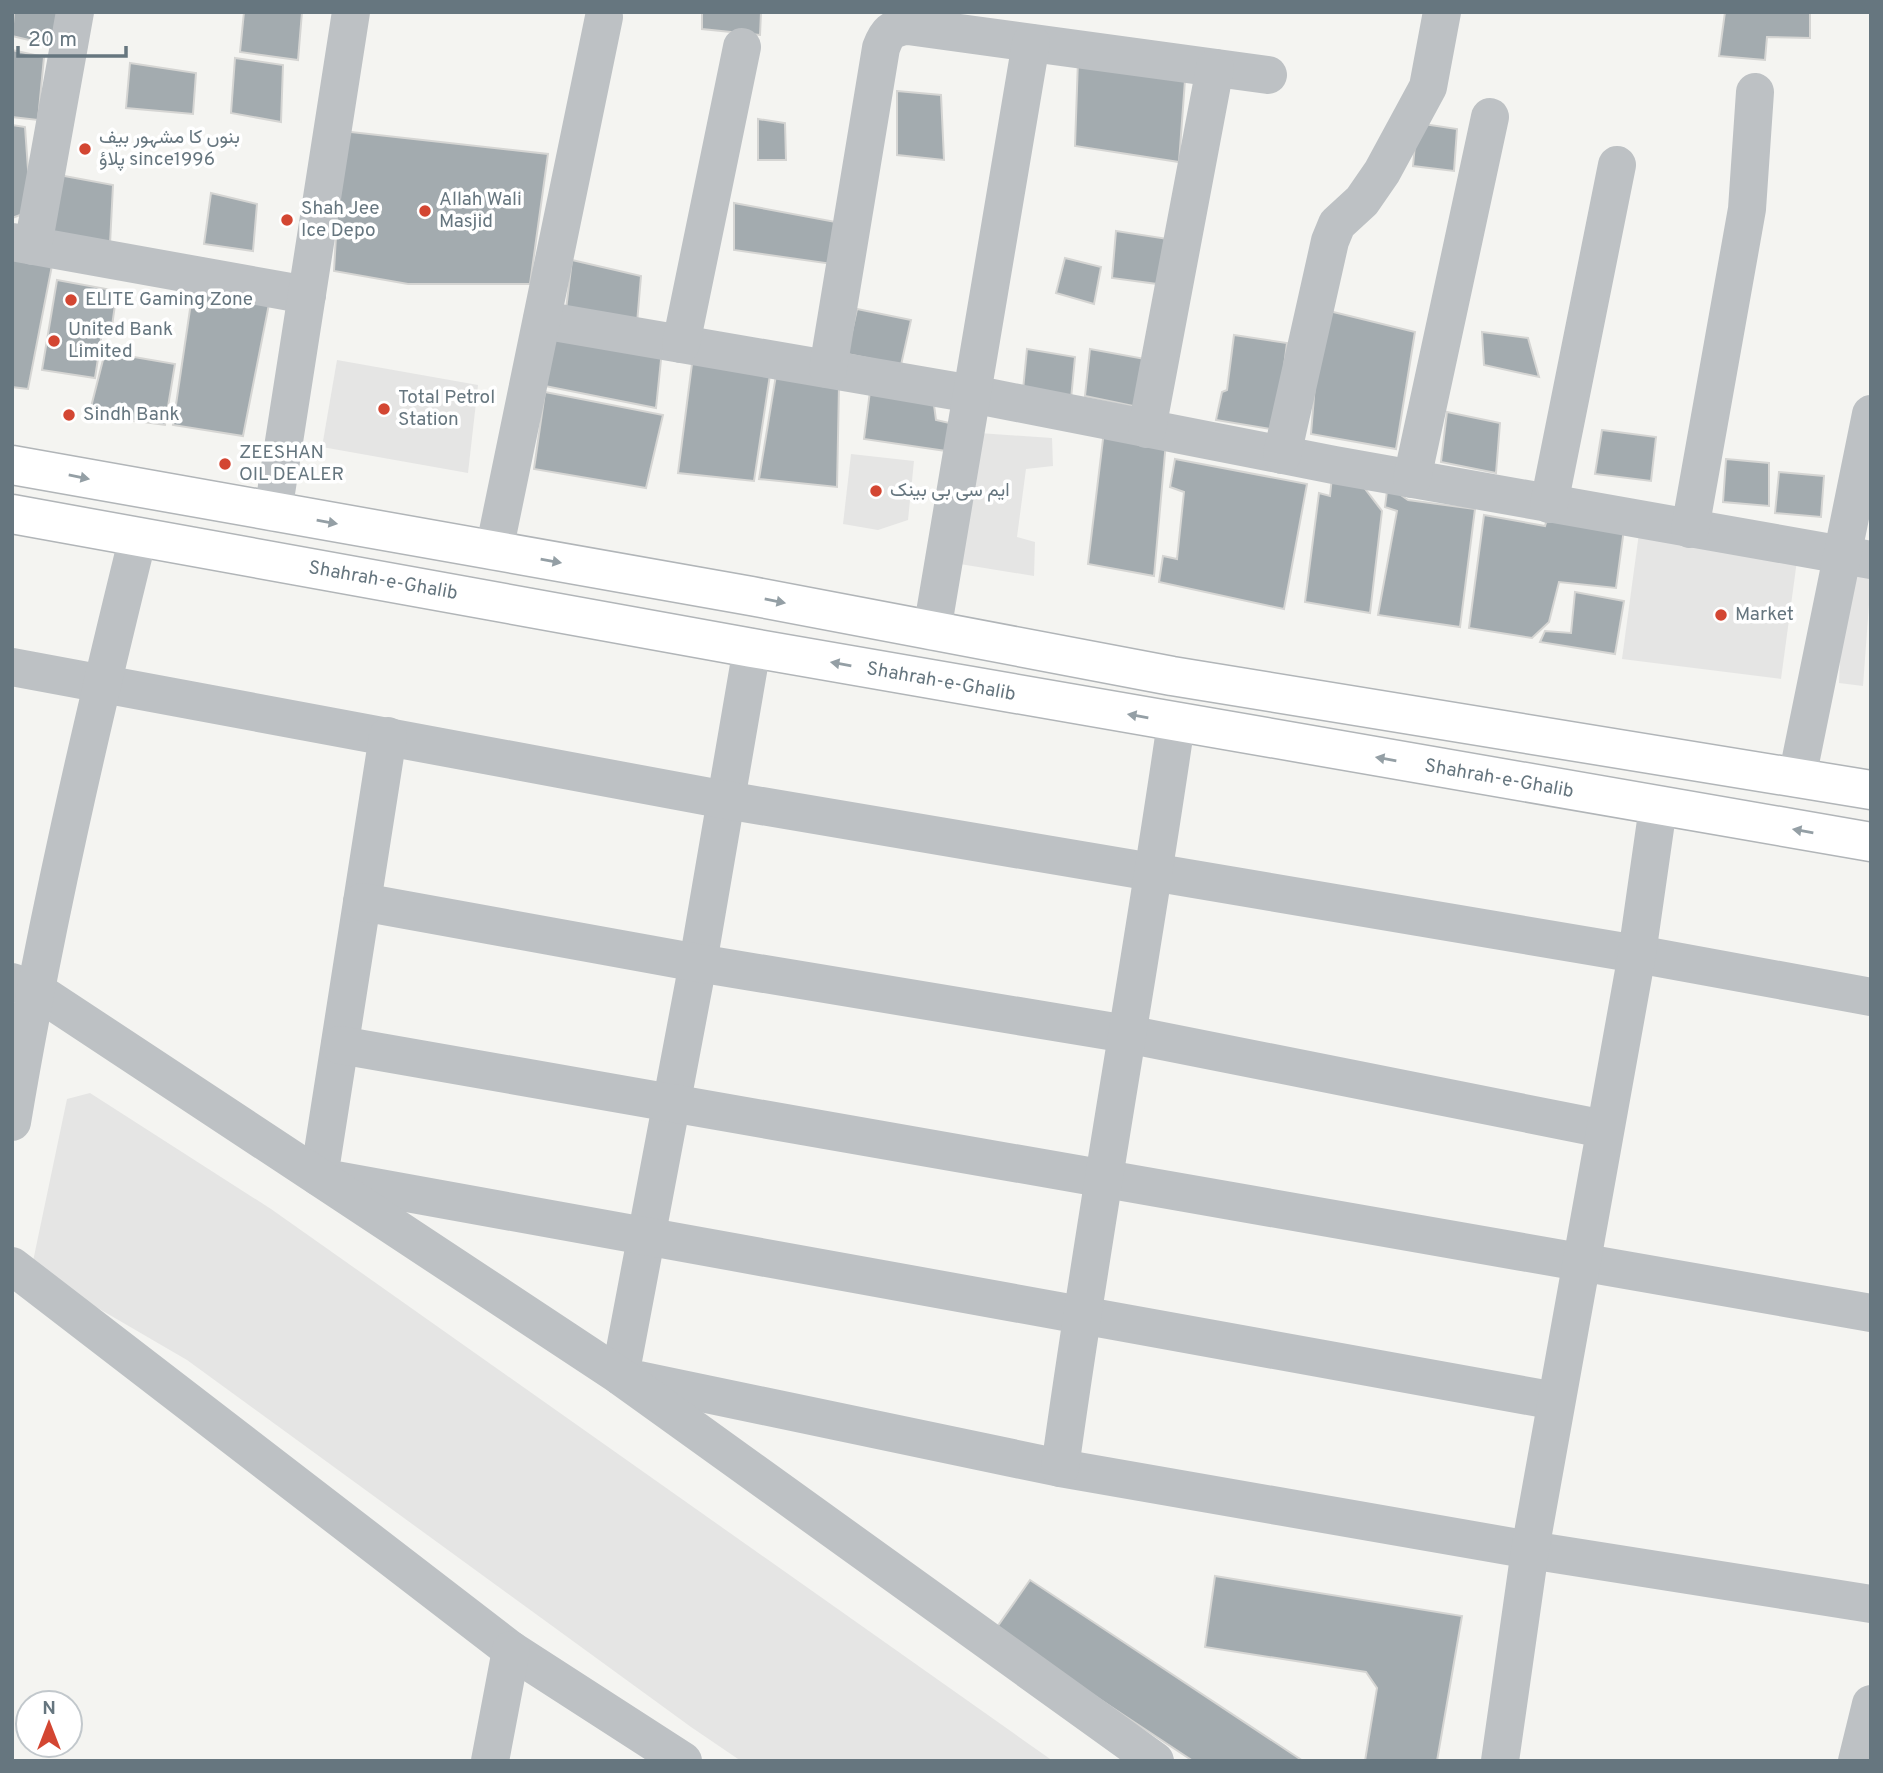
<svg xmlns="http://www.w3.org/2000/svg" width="1883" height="1773" viewBox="0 0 1883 1773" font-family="Overpass,Vazirmatn,sans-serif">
  <rect width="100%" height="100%" fill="#f4f4f1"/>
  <g fill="#e5e5e4">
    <path d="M337,360L478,385L468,473L322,447Z"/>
    <path d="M979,433L1052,438L1053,466L1026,469L1017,537L1035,542L1034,576L960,564Z"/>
    <path d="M851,454L914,461L908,520L878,530L843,524Z"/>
    <path d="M1639,533L1798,553L1781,679L1622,659Z"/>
    <path d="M1844,574L1871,577L1863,686L1839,683Z"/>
    <path d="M90,1093L271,1209L1053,1761H741L691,1727L187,1360L41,1275L32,1266L67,1099Z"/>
  </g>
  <g fill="#a3abaf" stroke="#d5d5d3" stroke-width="2">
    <path d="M14,12H69L63,48L12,36Z"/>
    <path d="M244,12H302L298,60L240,52Z"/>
    <path d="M702,12H761L760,35L702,29Z"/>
    <path d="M1725,12H1810V38L1767,37L1765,60L1719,56Z"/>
    <path d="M12,50L44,57L38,120L12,117Z"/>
    <path d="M235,58L283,65L281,122L231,113Z"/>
    <path d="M1078,60L1185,80L1179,162L1075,146Z"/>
    <path d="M130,63L196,73L193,114L126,108Z"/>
    <path d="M897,91L941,95L944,160L897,155Z"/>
    <path d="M758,119L785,123L786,160H758Z"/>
    <path d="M1417,123L1457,129L1454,171L1413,166Z"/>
    <path d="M12,125L25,127L31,211L12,218Z"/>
    <path d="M342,131L548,154L530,284H408L334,271Z"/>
    <path d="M59,175L113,185L110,244L53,233Z"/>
    <path d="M211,193L257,204L253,251L204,244Z"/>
    <path d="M734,203L841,223L832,264L734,250Z"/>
    <path d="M1116,231L1168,239L1165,285L1112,278Z"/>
    <path d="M12,247L54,255L28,389L12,387Z"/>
    <path d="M1065,258L1101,267L1094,304L1056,293Z"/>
    <path d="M572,260L641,276L637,323L566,310Z"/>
    <path d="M57,280L117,291L112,326H103L95,378L42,370Z"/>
    <path d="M193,289L269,304L243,436L173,425Z"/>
    <path d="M857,309L911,320L901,365L847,354Z"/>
    <path d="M1321,309L1415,332L1396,449L1311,434Z"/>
    <path d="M1482,332L1528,338L1539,377L1484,365Z"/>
    <path d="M552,334L662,350L656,408L545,386Z"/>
    <path d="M1234,335L1287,343L1276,430L1216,420L1222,392L1227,390Z"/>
    <path d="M1027,349L1075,357L1071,399L1023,390Z"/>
    <path d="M1090,349L1145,359L1138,407L1085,396Z"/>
    <path d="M105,352L175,364L165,425L89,415Z"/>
    <path d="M693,356L771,368L754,481L678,473Z"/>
    <path d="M776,375L839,386L837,487L759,479Z"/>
    <path d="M871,383L932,390L936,420L954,424L953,452L864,439Z"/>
    <path d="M545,392L663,415L646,488L534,469Z"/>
    <path d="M1447,412L1500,423L1496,473L1441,462Z"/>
    <path d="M1602,430L1656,437L1651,481L1595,474Z"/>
    <path d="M1104,431L1166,442L1154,576L1088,564Z"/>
    <path d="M1175,459L1307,484L1284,609L1159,582L1163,556L1177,559L1184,492L1170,487Z"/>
    <path d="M1726,459L1769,463V506L1723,502Z"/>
    <path d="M1779,472L1824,476L1821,517L1775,513Z"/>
    <path d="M1332,477L1359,481L1382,511L1370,613L1305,602L1319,493L1330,496Z"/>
    <path d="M1387,491L1398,493L1408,500L1475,509L1460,627L1378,615L1397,511L1385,507Z"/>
    <path d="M1484,515L1545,526L1548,516L1624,529L1616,588L1559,582L1549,622L1532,638L1469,628Z"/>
    <path d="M1575,592L1624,601L1615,654L1540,642L1545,631L1571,633Z"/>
    <path d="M1215,1576L1462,1616L1437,1761H1365L1377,1688L1366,1672L1205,1647Z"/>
    <path d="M1030,1580L1303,1761H1193L995,1630Z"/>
  </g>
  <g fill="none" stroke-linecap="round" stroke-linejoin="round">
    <defs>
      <g id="major">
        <path d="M12,465L751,596L1172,676L1871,790"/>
        <path d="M12,514L752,648L1871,842"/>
      </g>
    </defs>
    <use href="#major" stroke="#b1b5b8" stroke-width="41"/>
    <g stroke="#bdc1c4" stroke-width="38">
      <path d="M12,242L307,295"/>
      <path d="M33,246L75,12"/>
      <path d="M542,320L972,394L1334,465L1871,560"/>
      <path d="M681,344L742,47"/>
      <path d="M828,369L881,48C887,32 891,28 908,26L1268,75"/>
      <path d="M1147,429L1215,68"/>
      <path d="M1282,455L1330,241L1337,224L1362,201L1382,172L1428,87L1442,12"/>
      <path d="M1412,479L1490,117"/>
      <path d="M1549,504L1617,165"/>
      <path d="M273,512L351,12"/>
      <path d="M1690,529L1747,209L1755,92"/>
      <path d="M494,551L604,17"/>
      <path d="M932,631L1031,43"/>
      <path d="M752,648L698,963L620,1376L1060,1468L1530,1550L1871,1604"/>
      <path d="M12,667L726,800L1637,954L1871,997"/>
      <path d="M388,736L319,1177L1556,1401"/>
      <path d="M1797,778L1871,414"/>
      <path d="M362,902L698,963L1127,1034L1604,1129"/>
      <path d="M12,982L34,989L620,1376L1155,1761"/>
      <path d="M340,1045L1871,1313"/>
      <path d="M12,1122C45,925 90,731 138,537"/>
      <path d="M12,1266L511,1650L683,1761"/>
      <path d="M1060,1468C1094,1219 1140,972 1176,723"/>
      <path d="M490,1761L511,1650"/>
      <path d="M1500,1761L1530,1550L1637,954L1658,807"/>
      <path d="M1857,1761L1871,1704"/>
    </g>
    <use href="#major" stroke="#fff" stroke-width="38"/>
  </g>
  <defs><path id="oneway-solid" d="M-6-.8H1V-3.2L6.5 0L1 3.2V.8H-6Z" transform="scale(1.75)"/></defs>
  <g fill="#949fa5">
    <use href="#oneway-solid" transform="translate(79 477) rotate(11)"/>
    <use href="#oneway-solid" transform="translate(327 522) rotate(10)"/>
    <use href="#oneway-solid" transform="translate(551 561) rotate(10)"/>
    <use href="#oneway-solid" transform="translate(775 601) rotate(11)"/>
    <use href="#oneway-solid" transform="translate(841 664) rotate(-170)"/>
    <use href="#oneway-solid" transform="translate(1138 716) rotate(-170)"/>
    <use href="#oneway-solid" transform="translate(1386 759) rotate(-170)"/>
    <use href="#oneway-solid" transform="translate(1803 831) rotate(-170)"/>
  </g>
  <g fill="#d34632" stroke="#fff" stroke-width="2.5">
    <circle cx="85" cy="149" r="7"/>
    <circle cx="425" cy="211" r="7"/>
    <circle cx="287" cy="220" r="7"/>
    <circle cx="71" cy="300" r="7"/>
    <circle cx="54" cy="341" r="7"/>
    <circle cx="384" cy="409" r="7"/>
    <circle cx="69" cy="415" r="7"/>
    <circle cx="225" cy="464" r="7"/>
    <circle cx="876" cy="491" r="7"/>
    <circle cx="1721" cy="615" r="7"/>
  </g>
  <g text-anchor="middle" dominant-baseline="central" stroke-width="7" stroke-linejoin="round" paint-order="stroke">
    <g font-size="19" fill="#66767f" stroke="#fff" text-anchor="start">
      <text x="99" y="138">بنوں کا مشہور بیف<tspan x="99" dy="22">پلاؤ since1996</tspan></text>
      <text x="439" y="200">Allah Wali<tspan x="439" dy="22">Masjid</tspan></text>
      <text x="301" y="209">Shah Jee<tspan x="301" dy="22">Ice Depo</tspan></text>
      <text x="85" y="300">ELITE Gaming Zone</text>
      <text x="68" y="330">United Bank<tspan x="68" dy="22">Limited</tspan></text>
      <text x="398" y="398">Total Petrol<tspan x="398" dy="22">Station</tspan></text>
      <text x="83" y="415">Sindh Bank</text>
      <text x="239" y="453">ZEESHAN<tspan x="239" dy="22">OIL DEALER</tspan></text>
      <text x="890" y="491">ایم سی بی بینک</text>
      <text x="1735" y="615">Market</text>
    </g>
    <g font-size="19" fill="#66767f" stroke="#fff">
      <text transform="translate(383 581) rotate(10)">Shahrah-e-Ghalib</text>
      <text transform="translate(941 682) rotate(10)">Shahrah-e-Ghalib</text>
      <text transform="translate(1499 779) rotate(10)">Shahrah-e-Ghalib</text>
    </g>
  </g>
  <rect width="1883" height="1773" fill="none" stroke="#66767f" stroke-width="28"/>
  <g transform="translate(49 1724)"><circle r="33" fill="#ffffff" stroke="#c2c8cc" stroke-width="2"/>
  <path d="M0-5L12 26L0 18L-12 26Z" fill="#d34632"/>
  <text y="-10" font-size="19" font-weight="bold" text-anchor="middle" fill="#66767f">N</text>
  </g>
  <path d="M18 46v10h108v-10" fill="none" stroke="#66767f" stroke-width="3.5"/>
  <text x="28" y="46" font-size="21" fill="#66767f" stroke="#ffffff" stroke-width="5" paint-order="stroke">20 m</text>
</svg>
